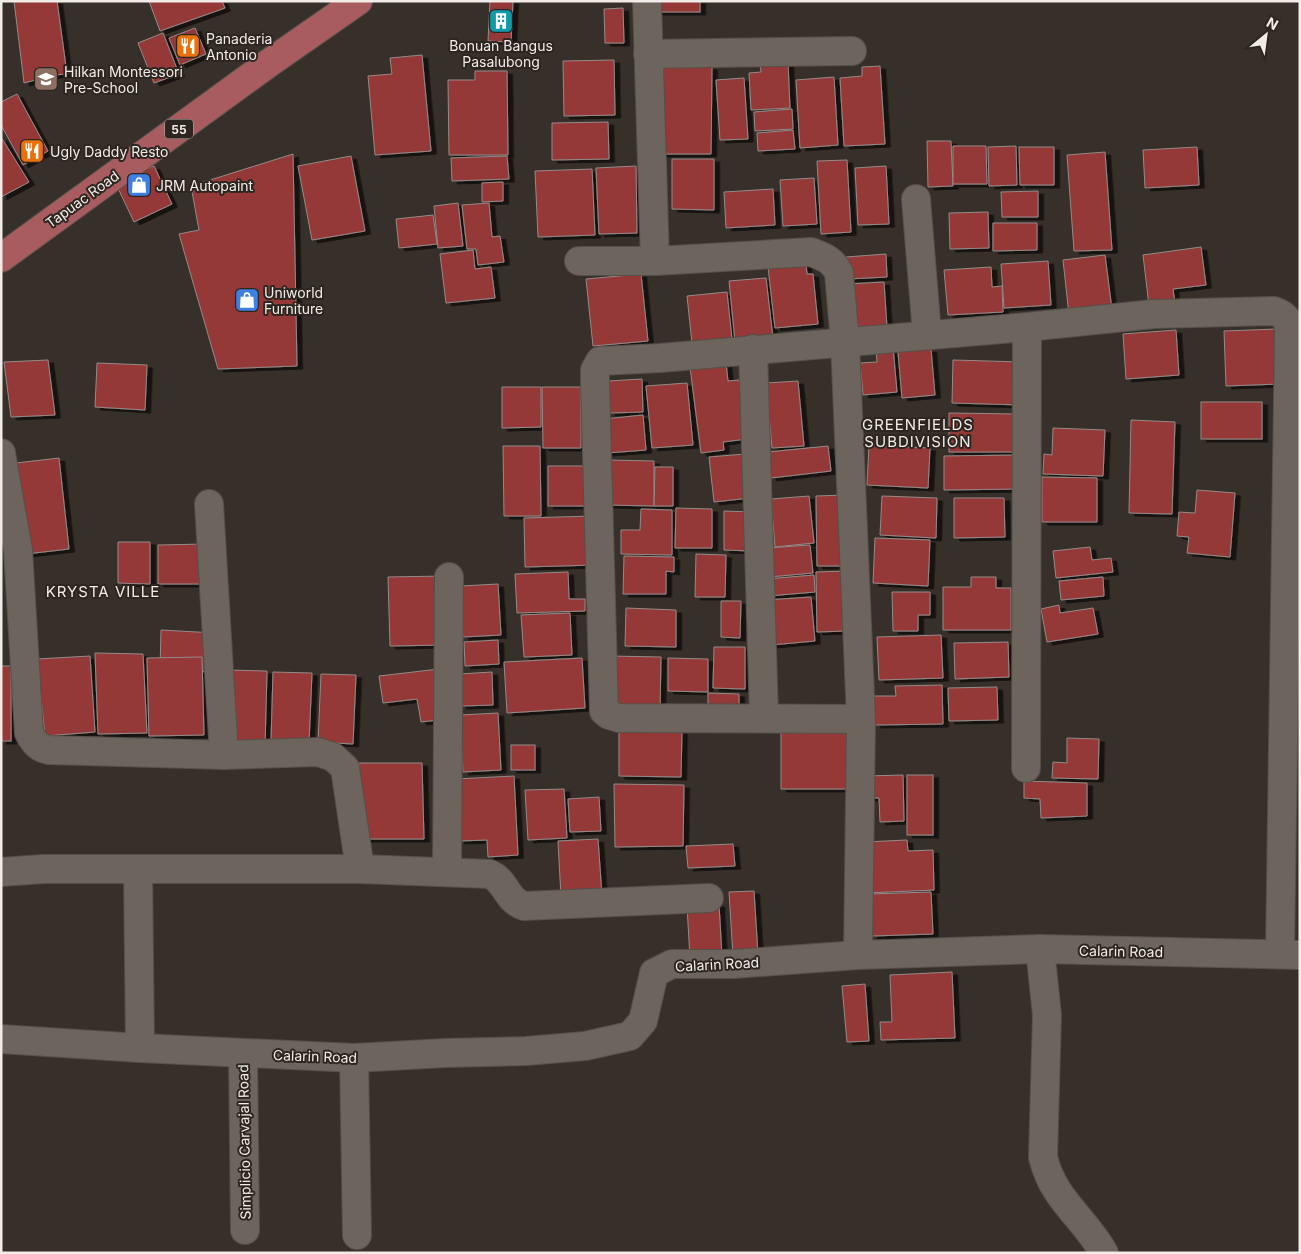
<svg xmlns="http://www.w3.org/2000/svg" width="1301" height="1254" viewBox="0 0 1301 1254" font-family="Inter,sans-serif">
  <defs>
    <filter id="shadow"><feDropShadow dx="5.5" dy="3" stdDeviation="0" flood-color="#0009"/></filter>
  </defs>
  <rect width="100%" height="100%" fill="#37302a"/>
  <g fill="#953737" stroke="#968a89" filter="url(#shadow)">
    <path d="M14,1H57L67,74L54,75L24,83Z"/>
    <path d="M149,1H222L225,8L160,31Z"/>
    <path d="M490,1H513L511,42L488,41Z"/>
    <rect x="656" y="1" width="44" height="11"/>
    <path d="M623,8L624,43H605L604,9Z"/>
    <path d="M195,28L206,54L180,65L169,38Z"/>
    <path d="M163,33L179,74L154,83L138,43Z"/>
    <path d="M422,55L431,151L375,155L368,76L392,74L390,58Z"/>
    <path d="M614,60L615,115L564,116L563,61Z"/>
    <path d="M788,63L790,108L751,110L749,73L761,72L760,64Z"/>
    <path d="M659,66L712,67L711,154H658Z"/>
    <path d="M880,66L885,144L844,146L840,78L862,76V67Z"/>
    <path d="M475,71H507L508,155H449L448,80H475Z"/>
    <path d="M834,77L838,145L800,148L796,80Z"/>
    <path d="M744,78L748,139L720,140L716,80Z"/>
    <path d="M17,94L48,151L23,165L1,125V102Z"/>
    <path d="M792,109L793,129L755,131L754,112Z"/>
    <path d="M608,122L609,159L552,160V123Z"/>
    <path d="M793,130L795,149L758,151L757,133Z"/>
    <path d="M1,137L29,182L1,197Z"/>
    <path d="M927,141H951L953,186L928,187Z"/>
    <path d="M953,146H986L987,184H953Z"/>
    <path d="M1016,146L1017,185L989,186L988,147Z"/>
    <path d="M1019,147H1054V185H1020Z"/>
    <path d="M1197,147L1199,185L1145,188L1143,150Z"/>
    <path d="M1105,152L1112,250L1074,251L1067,155Z"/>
    <path d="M293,154L297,366L218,369L179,234L199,230L191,186Z"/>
    <path d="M351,156L365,231L312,240L298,166Z"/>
    <path d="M507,156L509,179L452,181L451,158Z"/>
    <path d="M672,159H714V210L672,209Z"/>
    <path d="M847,160L851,232L821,234L817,161Z"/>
    <path d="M154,166L172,204L134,222L116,184Z"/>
    <path d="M636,166L637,233L599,234L596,168Z"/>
    <path d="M886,166L889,224L858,225L855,168Z"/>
    <path d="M592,169L595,235L538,237L535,171Z"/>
    <path d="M814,178L817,224L783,226L780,180Z"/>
    <path d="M503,182V201L482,202V183Z"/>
    <path d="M773,189L775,225L726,228L724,192Z"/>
    <path d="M1038,191V217H1002L1001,192Z"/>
    <path d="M458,203L463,246L438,248L434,206Z"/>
    <path d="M489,203L492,237L500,236L504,262L478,265L476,249H467L462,205Z"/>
    <path d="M988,212L989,248L950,249L949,213Z"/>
    <path d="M433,215L437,244L399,248L396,219Z"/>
    <path d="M993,223H1037V250L993,251Z"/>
    <path d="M1201,247L1206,285L1173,289L1175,303L1149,306L1143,255Z"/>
    <path d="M473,250L475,269L491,267L495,298L446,303L440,254Z"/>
    <path d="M886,254L887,277L848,279L846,257Z"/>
    <path d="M1105,255L1112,310L1069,315L1063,260Z"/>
    <path d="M1048,261L1051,305L1004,308L1001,264Z"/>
    <path d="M806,264L807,274H813L818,324L775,328L768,267Z"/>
    <path d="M991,267L992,287L1002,286L1003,312L948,315L944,270Z"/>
    <path d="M641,274L648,341L593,346L586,279Z"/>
    <path d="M766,278L773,338L735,341L729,281Z"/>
    <path d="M884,282L887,328L851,330L848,284Z"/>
    <path d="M727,292L732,339L692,343L687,296Z"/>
    <path d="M1277,329L1280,384L1226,386L1224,331Z"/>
    <path d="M1176,330L1179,375L1126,379L1123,334Z"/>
    <path d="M893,347L897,392L863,395L860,363L877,362L876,349Z"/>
    <path d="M931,349L935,395L902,398L898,352Z"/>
    <path d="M48,360L55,415L11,417L4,362Z"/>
    <path d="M953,360L1022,362V405L952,403Z"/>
    <path d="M97,363L147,365L145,410L95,407Z"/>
    <path d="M726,363L728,381L739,380L747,439L723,442L724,450L701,453L690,367Z"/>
    <path d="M642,379L643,412L610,413L608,381Z"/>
    <path d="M798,381L804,446L772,448L766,383Z"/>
    <path d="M687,383L693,445L652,448L646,386Z"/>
    <path d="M502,387H541V427L502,428Z"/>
    <path d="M542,387H581V448H543Z"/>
    <rect x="1201" y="402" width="61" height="37"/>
    <path d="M949,413L1018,414V452H949Z"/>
    <path d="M643,415L646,450L607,453L604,419Z"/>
    <path d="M1131,420L1175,422L1172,514L1129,513Z"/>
    <path d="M1053,428L1105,430L1103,476L1043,474L1044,454L1052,455Z"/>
    <path d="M869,445L930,448L928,488L867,485Z"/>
    <path d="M503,446H540L541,516H504Z"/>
    <path d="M828,446L831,471L771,478L768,452Z"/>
    <path d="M745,454L750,498L714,502L709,457Z"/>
    <path d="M1017,455L1018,489L944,490V456Z"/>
    <path d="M59,458L69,549L26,554L16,463Z"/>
    <path d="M607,460L654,461V506L607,505Z"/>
    <rect x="548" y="466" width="45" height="40"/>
    <path d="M655,467H673V506H654Z"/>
    <path d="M1042,477L1097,478V522H1042Z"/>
    <path d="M1197,490L1235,493L1230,557L1187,553L1189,537L1177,536L1179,512L1195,513Z"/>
    <path d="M845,495L847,566H817L816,496Z"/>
    <path d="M809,496L814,543L775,547L771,499Z"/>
    <path d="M882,496L937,498L936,538L880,535Z"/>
    <path d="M954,498H1004L1005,537L954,538Z"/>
    <path d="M676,508L712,509V548H675Z"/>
    <path d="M641,509L672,510V555L621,554V530H640Z"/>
    <path d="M724,511L752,512L751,551L724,550Z"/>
    <path d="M594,516L595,565L525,567L524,518Z"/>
    <path d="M875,538L930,540L928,586L873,583Z"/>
    <path d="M118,542H150V584L118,583Z"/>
    <path d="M204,544L205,584H158V545Z"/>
    <path d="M810,545L813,573L769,577L767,548Z"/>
    <path d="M1090,547L1092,560L1111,558L1113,572L1056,578L1053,551Z"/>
    <path d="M696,554L726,555L725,597H695Z"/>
    <path d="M624,556L674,557V572L666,571V594H623Z"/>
    <path d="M846,571L847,631L817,632L816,572Z"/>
    <path d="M568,572L569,599H585V611L517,613L515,574Z"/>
    <path d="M814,575L815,592L768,596L766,579Z"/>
    <path d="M443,576L445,645L390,646L388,577Z"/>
    <path d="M971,577H996V588H1011V630H943V587H971Z"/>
    <path d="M1103,577L1104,596L1061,600L1059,581Z"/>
    <path d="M498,584L501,635L463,637L461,586Z"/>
    <path d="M892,592H930V615H918V631H893Z"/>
    <path d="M811,597L815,641L771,645L766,600Z"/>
    <path d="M721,601H741L740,638L721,637Z"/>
    <path d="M1059,605L1060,613L1093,608L1098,634L1047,642L1041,609Z"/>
    <path d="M626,608L676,610V647L625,646Z"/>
    <path d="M570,613L572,655L524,657L521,615Z"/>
    <path d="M161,630L215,633L213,672L160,670Z"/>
    <path d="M941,635L943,678L879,680L877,637Z"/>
    <path d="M498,640L499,664L465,666L464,642Z"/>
    <path d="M1008,642L1009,677L955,679L954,643Z"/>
    <path d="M714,647H745V689L713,688Z"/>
    <path d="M95,653L143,654L147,733L98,734Z"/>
    <path d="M90,656L95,732L45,736L37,659Z"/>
    <path d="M611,656L661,657L660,710L610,709Z"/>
    <path d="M202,657L204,735L149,736L147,658Z"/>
    <path d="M582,658L585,708L507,713L504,662Z"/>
    <path d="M668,658L708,659V692L668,691Z"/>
    <rect x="1" y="666" width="10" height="75"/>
    <path d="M439,669L446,719L421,722L417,699L383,703L379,676Z"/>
    <path d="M227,670L267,671L265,746L225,744Z"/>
    <path d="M273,672L312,673L309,743L271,742Z"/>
    <path d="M492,672L493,705L461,706L459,674Z"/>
    <path d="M321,674L356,675L353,744L318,742Z"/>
    <path d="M942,685L943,724L875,725L873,696H896L895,686Z"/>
    <path d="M997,687L998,720L949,721L948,688Z"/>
    <path d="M708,693L739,694V713H708Z"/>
    <path d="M498,713L501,770L463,772L460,715Z"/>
    <path d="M619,730L682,731L681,777L619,776Z"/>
    <path d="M781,731L848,732V789H781Z"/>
    <path d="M1067,738L1099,739L1098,779L1052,778L1053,762L1067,763Z"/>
    <rect x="511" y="745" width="24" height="25"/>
    <path d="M359,763H422L424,839H363Z"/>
    <path d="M903,775L904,821L880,822L879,798H867V776Z"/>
    <rect x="907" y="775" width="26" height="60"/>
    <path d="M514,776L518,855L488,857L487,840L459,841L456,779Z"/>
    <path d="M1024,781L1087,783V816L1041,818L1040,799L1024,798Z"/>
    <path d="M614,784L684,785L683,846L615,847Z"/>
    <path d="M564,789L567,838L528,840L525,790Z"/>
    <path d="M599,797L601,831L570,832L568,799Z"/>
    <path d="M598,839L602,896L561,897L558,841Z"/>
    <path d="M907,840L908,851L933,850L934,890L866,893L864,842Z"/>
    <path d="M733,844L735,866L688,868L686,846Z"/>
    <path d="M754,891L758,955L733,956L729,892Z"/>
    <path d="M931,892L933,934L872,936L871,894Z"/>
    <path d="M719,904L722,957L690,958L687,906Z"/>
    <path d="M952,972L955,1038L881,1040L880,1022H892L890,975Z"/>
    <path d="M865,984L869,1041L847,1042L842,986Z"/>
  </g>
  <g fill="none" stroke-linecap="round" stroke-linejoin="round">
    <defs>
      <g id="minor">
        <path d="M647,1L655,261"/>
        <path d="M648,54L852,51"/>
        <path d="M916,199L927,334"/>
        <path d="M579,261H655L811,252C824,257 833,260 839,273L845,342L861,719L858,955"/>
        <path d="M753,349L764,717"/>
        <path d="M1,453L18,550L29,733C34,742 38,748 49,750L224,755L318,752L333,757L345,768L360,869"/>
        <path d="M209,504L224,755"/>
        <path d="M861,719L619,718L609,715L604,711L595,381V370L600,361L660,358L1027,327L1154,314L1274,311C1286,315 1288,319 1289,331L1280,954"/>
        <path d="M1026,768L1027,327"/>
        <path d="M138,870L140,1048"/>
        <path d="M1,872L43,869H360L490,874C507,882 505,899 524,906L709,898"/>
        <path d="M447,872L449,577"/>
        <path d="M1040,949L1047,1015L1043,1157C1053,1200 1084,1217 1104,1253"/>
        <path d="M1,1039L140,1048L354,1058L445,1053L526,1051L585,1046L630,1036L643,1021L654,973L672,964H733L858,955L1040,949L1300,955"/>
        <path d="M243,1053L245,1230"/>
        <path d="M354,1058L357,1235"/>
      </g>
      <path id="major" d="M1,258L269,63L358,1"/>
    </defs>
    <use href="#minor" stroke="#554f4a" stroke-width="30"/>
    <use href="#major" stroke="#554f4a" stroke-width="30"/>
    <use href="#minor" stroke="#6c645d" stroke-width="28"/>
    <use href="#major" stroke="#a95c60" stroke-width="28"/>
  </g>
  <defs>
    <symbol id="building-square" viewBox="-11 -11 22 22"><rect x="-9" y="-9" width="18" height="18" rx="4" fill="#0f9aa8" stroke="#2d2620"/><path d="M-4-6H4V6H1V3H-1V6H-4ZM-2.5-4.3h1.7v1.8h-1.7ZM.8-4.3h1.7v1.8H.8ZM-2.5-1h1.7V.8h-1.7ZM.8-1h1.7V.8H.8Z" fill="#fff"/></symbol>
    <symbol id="restaurant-square" viewBox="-11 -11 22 22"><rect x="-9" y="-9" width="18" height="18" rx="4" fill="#e8710a" stroke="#2d2620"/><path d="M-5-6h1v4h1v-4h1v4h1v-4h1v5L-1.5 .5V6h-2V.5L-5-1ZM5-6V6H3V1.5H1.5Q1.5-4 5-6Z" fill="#fff"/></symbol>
    <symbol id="school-square" viewBox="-11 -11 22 22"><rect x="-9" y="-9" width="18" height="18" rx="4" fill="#8d6e63" stroke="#2d2620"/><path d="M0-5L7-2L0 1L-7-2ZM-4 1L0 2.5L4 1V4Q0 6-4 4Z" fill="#fff"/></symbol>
    <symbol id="shop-square" viewBox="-11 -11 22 22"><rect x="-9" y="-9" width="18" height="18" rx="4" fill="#3f7fe0" stroke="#2d2620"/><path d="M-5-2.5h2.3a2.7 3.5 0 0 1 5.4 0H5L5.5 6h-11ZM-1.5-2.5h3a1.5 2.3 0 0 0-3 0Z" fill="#fff"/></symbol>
  </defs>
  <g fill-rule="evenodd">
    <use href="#building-square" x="487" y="7" width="28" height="28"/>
    <use href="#restaurant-square" x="174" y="32" width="28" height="28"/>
    <use href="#school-square" x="32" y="65" width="28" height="28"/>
    <use href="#restaurant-square" x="18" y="137" width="28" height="28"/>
    <use href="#shop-square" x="125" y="171" width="28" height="28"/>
    <use href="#shop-square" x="233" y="286" width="28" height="28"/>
  </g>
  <g text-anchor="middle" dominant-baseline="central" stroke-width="4" stroke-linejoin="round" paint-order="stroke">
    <rect fill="#2d2620" stroke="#b6b1ac" stroke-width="1" x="165" y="119.5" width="28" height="19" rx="4"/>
    <g font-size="12" font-weight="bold" fill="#f1ece8">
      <text x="179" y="129">55</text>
    </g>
    <g font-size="14" fill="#f1ece8" stroke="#2d2620" text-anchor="start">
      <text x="206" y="38">Panaderia<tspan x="206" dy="16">Antonio</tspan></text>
      <text x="501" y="45" text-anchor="middle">Bonuan Bangus<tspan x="501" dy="16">Pasalubong</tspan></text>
      <text x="64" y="71">Hilkan Montessori<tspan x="64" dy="16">Pre-School</tspan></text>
      <text x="50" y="151">Ugly Daddy Resto</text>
      <text x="156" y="185">JRM Autopaint</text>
      <text x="264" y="292">Uniworld<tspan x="264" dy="16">Furniture</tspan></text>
    </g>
    <g font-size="14" fill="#f1ece8" stroke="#2d2620">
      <text transform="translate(82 199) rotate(-36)">Tapuac Road</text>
      <text transform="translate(1121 951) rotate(1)">Calarin Road</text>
      <text transform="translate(717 964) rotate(-3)">Calarin Road</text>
      <text transform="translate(315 1056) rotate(2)">Calarin Road</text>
      <text transform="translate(244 1142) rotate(-91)">Simplicio Carvajal Road</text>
    </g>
    <g font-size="15" letter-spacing="1" fill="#f1ece8" stroke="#2d2620">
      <text x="918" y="424">GREENFIELDS<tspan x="918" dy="17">SUBDIVISION</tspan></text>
      <text x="103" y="591">KRYSTA VILLE</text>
    </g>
  </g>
  <rect width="1301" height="1254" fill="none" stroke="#f1ece8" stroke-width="5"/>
  <g transform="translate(1266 35) rotate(29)" stroke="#2d2620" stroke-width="4" paint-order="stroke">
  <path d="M0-4L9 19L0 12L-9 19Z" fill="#f1ece8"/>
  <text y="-8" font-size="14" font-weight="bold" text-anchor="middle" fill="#f1ece8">N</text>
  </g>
</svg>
